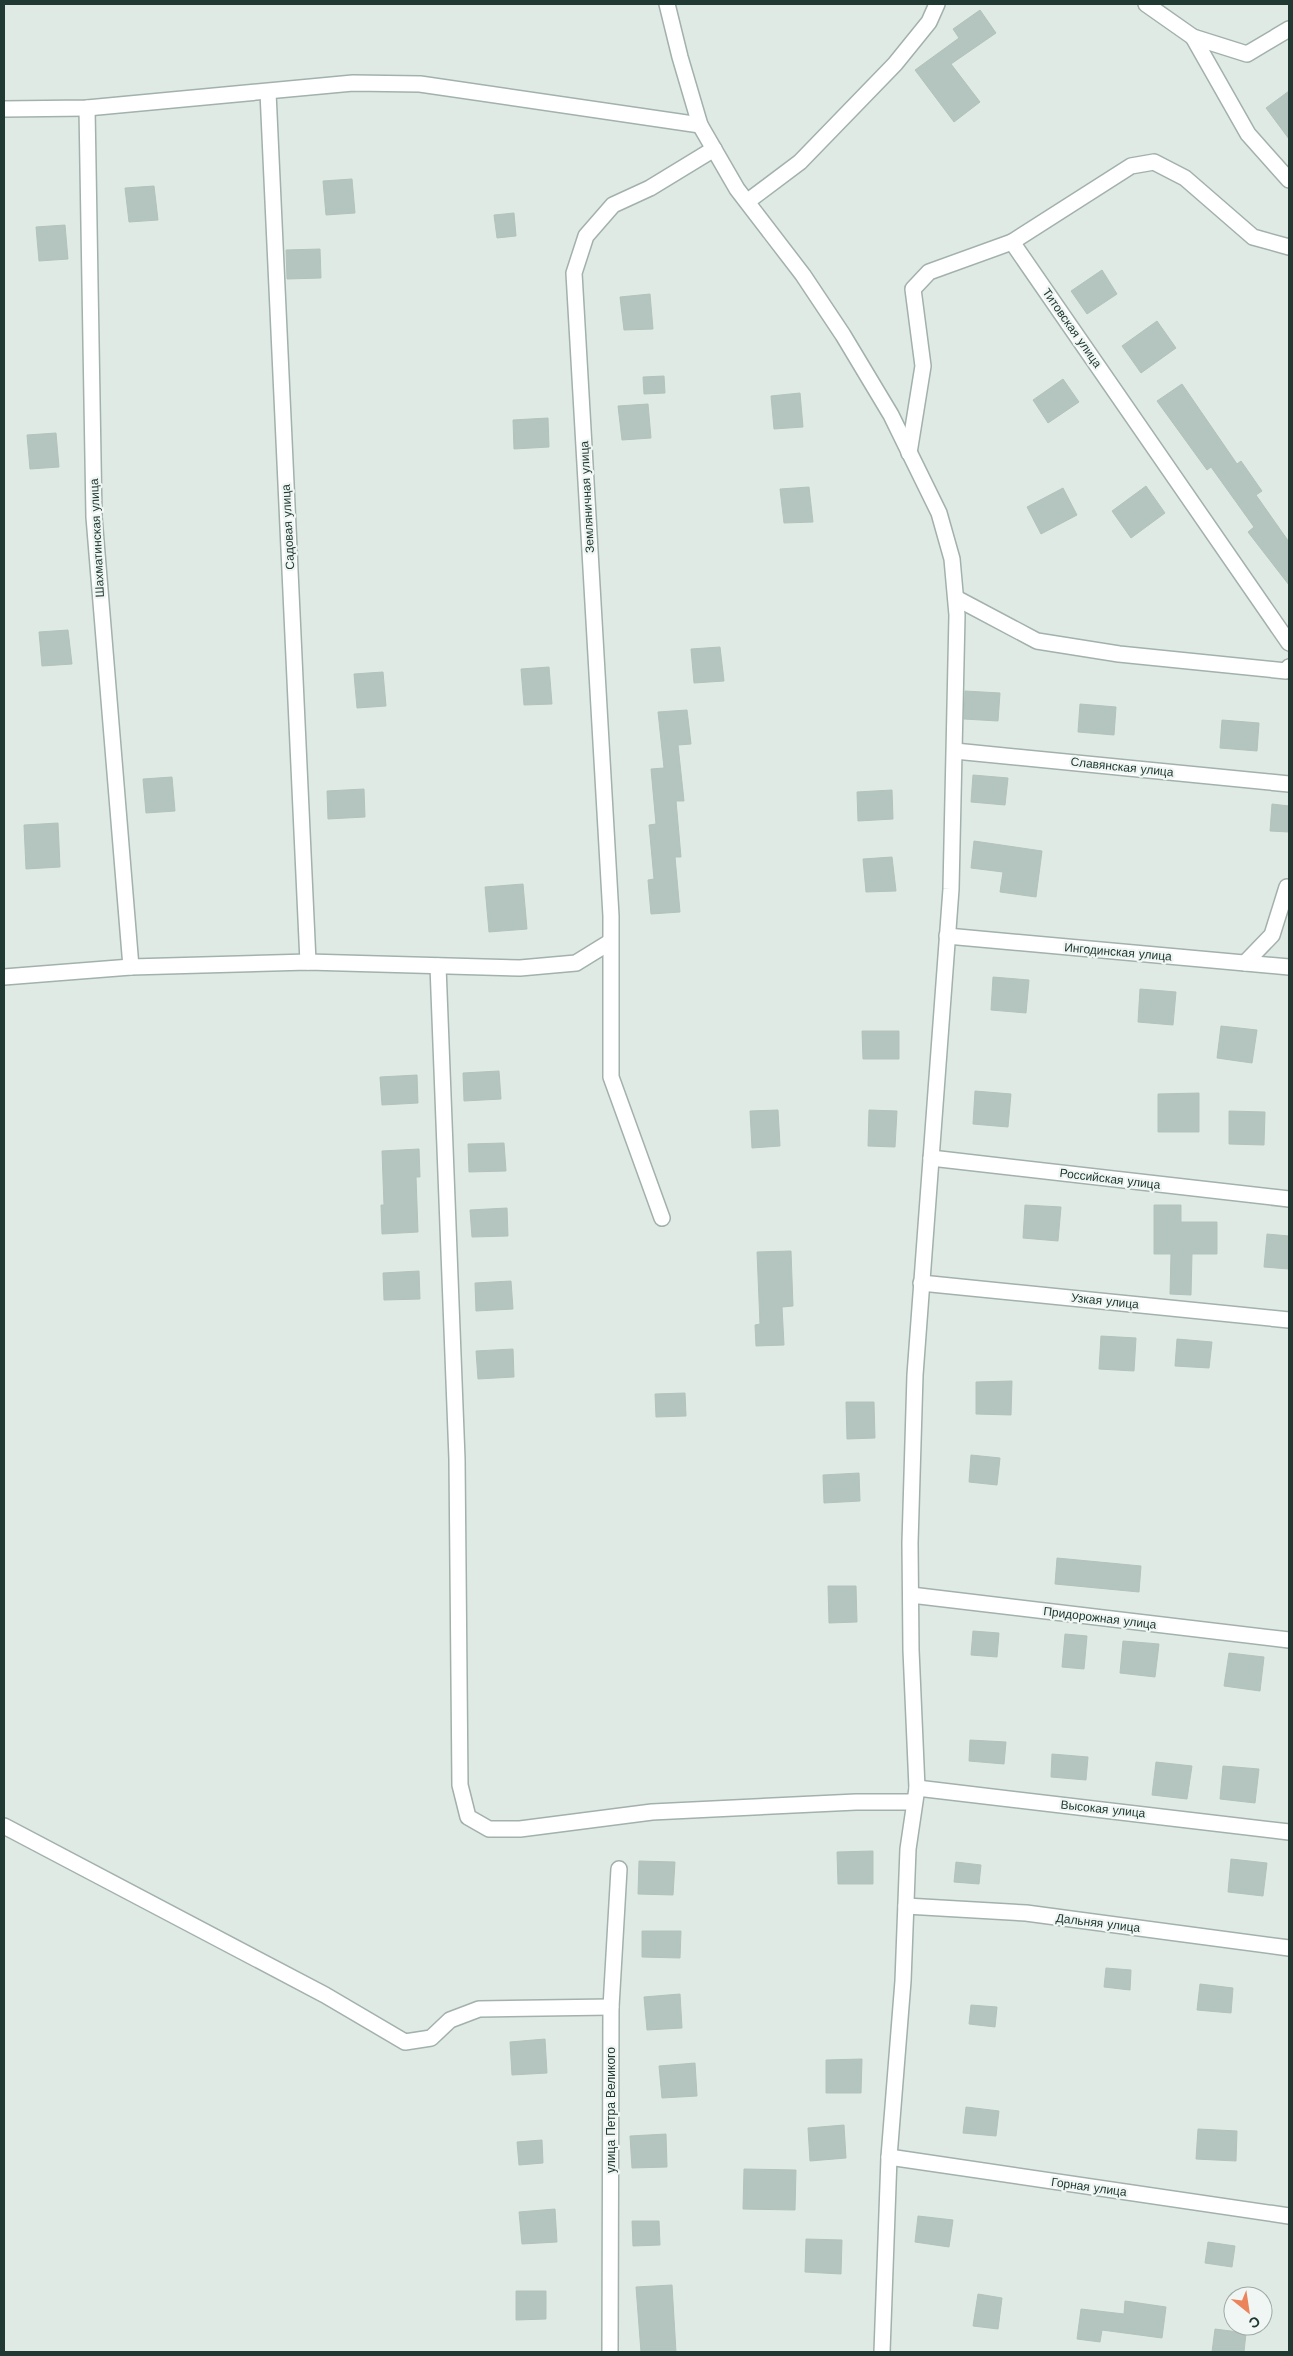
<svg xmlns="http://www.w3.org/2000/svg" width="1293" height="2356" viewBox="0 0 1293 2356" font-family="'Work Sans',sans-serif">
  <rect width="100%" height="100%" fill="#dfeae5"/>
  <g fill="#b4c4be" stroke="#b2c3bc">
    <path d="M980,10L996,33L951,64L980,102L954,122L915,70L959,38L953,29Z"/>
    <path d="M1289,91V139L1266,108Z"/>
    <path d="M352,179L355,213L326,215L323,181Z"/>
    <path d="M154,186L158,220L129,222L125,188Z"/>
    <path d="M514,213L516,236L497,238L494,215Z"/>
    <path d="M65,225L68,259L39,261L36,227Z"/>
    <path d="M320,249L321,278L287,279L286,250Z"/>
    <path d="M1102,270L1117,294L1087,314L1071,291Z"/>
    <path d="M650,294L653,329L624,330L620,297Z"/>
    <path d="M1157,321L1176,348L1141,373L1122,346Z"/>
    <path d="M664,376L665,393L644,394L643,377Z"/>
    <path d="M1063,379L1079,402L1048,423L1033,400Z"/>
    <path d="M1182,384L1237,464L1241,461L1262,491L1256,495L1289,542V585L1248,532L1254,527L1211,467L1207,470L1157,401Z"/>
    <path d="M800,393L803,427L774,429L771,396Z"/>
    <path d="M648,404L651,438L622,440L618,406Z"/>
    <path d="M548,418L549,447L514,449L513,420Z"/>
    <path d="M56,433L59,467L30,469L27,435Z"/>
    <path d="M1146,486L1165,513L1131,538L1112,511Z"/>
    <path d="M809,487L813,522L784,523L780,489Z"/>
    <path d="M1063,488L1077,515L1041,534L1027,507Z"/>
    <path d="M68,630L72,664L42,666L39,632Z"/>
    <path d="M720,647L724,681L694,683L691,649Z"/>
    <path d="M549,667L552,704L524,705L521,669Z"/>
    <path d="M383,672L386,706L357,708L354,674Z"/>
    <path d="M965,691L1000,693L998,721L964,719Z"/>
    <path d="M1080,704L1116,707L1114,735L1078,732Z"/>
    <path d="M687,710L691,744L678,745L684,801H676L681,857H675L680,912L651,914L648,880L654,879L649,825L656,824L651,769L664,768L658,712Z"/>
    <path d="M1222,720L1259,723L1257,751L1220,748Z"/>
    <path d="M973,775L1008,778L1005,805L971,802Z"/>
    <path d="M172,777L175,811L146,813L143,779Z"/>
    <path d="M364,789L365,817L328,819L327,791Z"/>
    <path d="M892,790L893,819L858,821L857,792Z"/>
    <path d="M1272,804L1289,806V832L1270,831Z"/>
    <path d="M58,823L60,867L26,869L24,825Z"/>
    <path d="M974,841L1042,851L1036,897L1000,892L1003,872L971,868Z"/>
    <path d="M892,857L896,891L866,892L863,859Z"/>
    <path d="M523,884L527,929L489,932L485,887Z"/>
    <path d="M993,977L1029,980L1026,1013L991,1010Z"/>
    <path d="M1140,989L1176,992L1173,1025L1138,1022Z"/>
    <path d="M1221,1026L1257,1030L1252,1063L1217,1058Z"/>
    <path d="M862,1031H899V1059H863Z"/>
    <path d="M499,1071L501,1099L464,1101L463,1073Z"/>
    <path d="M417,1075L418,1103L382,1105L380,1077Z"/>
    <path d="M975,1091L1011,1094L1008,1127L973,1124Z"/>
    <path d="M1199,1093V1132H1158V1094Z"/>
    <path d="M778,1110L780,1146L752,1148L750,1111Z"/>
    <path d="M869,1110L897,1111L895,1147L868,1146Z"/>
    <path d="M1229,1111L1265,1112L1264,1145L1229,1144Z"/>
    <path d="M504,1143L506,1171L469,1172L468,1144Z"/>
    <path d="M419,1149L420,1177H416L418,1232L382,1234L381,1205H384L382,1151Z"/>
    <path d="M1025,1205L1061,1207L1058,1241L1023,1238Z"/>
    <path d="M1154,1205H1181V1222H1217V1254H1192L1191,1295L1170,1294L1171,1254H1154Z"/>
    <path d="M507,1208L508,1236L472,1237L470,1210Z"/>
    <path d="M1267,1234L1289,1236V1269L1264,1267Z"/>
    <path d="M791,1251L793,1306L782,1307L784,1345L756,1346L755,1325L760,1324L757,1252Z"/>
    <path d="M419,1271L420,1299L384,1300L383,1273Z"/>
    <path d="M511,1281L513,1309L476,1311L475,1283Z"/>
    <path d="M1101,1336L1136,1338L1134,1371L1099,1369Z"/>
    <path d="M1177,1339L1212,1342L1209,1368L1175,1366Z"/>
    <path d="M513,1349L514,1377L478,1379L476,1351Z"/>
    <path d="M1012,1381L1011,1415L976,1414V1382Z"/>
    <path d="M685,1393L686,1416L656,1417L655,1394Z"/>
    <path d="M846,1402H874L875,1438L847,1439Z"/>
    <path d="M971,1455L1000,1458L997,1485L969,1482Z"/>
    <path d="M859,1473L860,1501L824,1503L823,1475Z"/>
    <path d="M1057,1558L1141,1566L1139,1592L1055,1584Z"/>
    <path d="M828,1586H856L857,1622L829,1623Z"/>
    <path d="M973,1631L999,1633L997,1657L971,1655Z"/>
    <path d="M1065,1634L1087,1636L1084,1669L1062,1667Z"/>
    <path d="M1123,1641L1159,1644L1155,1677L1120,1673Z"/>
    <path d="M1229,1653L1264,1657L1260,1691L1224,1686Z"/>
    <path d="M970,1740L1006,1742L1004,1764L969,1761Z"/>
    <path d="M1052,1754L1088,1757L1086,1780L1051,1777Z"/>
    <path d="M1156,1762L1192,1766L1187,1799L1152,1795Z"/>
    <path d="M1223,1766L1259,1769L1255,1803L1220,1799Z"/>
    <path d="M873,1851V1884H838L837,1852Z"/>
    <path d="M1231,1859L1267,1863L1263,1896L1228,1892Z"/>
    <path d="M639,1861L675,1862L673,1895L638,1894Z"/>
    <path d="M956,1862L981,1865L979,1884L954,1882Z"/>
    <path d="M642,1931H681L680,1958L642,1957Z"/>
    <path d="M1106,1968L1131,1970L1130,1990L1104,1987Z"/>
    <path d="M1200,1984L1233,1988L1231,2013L1197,2010Z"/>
    <path d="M680,1994L682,2028L647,2030L644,1997Z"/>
    <path d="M971,2005L997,2007L995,2027L969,2024Z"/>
    <path d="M545,2039L547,2073L512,2075L510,2042Z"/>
    <path d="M862,2059L861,2093H826V2060Z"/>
    <path d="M695,2063L697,2096L662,2098L659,2066Z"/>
    <path d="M966,2107L999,2111L996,2136L963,2133Z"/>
    <path d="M844,2125L846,2158L810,2161L808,2128Z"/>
    <path d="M1198,2129L1237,2131L1236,2161L1196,2159Z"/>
    <path d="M666,2134L667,2167L632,2168L630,2136Z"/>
    <path d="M542,2140L543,2163L519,2165L517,2142Z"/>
    <path d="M744,2169L796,2170L795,2210L743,2209Z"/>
    <path d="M555,2209L557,2242L522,2244L519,2212Z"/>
    <path d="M918,2216L953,2220L949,2247L915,2242Z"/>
    <path d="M632,2221H659L660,2245L633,2246Z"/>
    <path d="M806,2239L842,2240L841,2274L805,2272Z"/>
    <path d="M1208,2242L1235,2246L1232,2267L1205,2263Z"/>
    <path d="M672,2285L676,2352H641L636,2287Z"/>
    <path d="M516,2291H546V2319L516,2320Z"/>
    <path d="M978,2294L1002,2298L998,2329L973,2326Z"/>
    <path d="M1125,2301L1166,2307L1162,2338L1102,2330L1100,2342L1077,2339L1081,2309L1124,2314Z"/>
    <path d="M1215,2329L1246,2333L1244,2352H1212Z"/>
  </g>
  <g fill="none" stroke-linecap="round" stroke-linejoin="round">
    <defs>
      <g id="minor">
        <path d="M667,4L680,57L700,125L737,189L803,275L843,335L891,415L939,513L952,559L957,615L951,889L915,1375L910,1543L911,1650L917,1788L908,1849L903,1981L889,2157L882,2352"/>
        <path d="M1146,4L1193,37L1247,54L1289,29"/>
        <path d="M1193,37L1248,134L1289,180"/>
        <path d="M268,92L308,962"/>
        <path d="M87,108L94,517L131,967"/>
        <path d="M4,109L87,108L353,83L420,84L700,125"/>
        <path d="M748,201L800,162L895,64L929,22L937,4"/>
        <path d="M1012,242L1131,166L1154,162L1185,178L1253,237L1289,247"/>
        <path d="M909,453L923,366L913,289L929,272L1012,242L1289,643"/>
        <path d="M956,598L1037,641L1119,654L1286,671L1289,667"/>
        <path d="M955,751L1289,784"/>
        <path d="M947,936L1289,967"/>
        <path d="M1245,963L1272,935L1287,887"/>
        <path d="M438,966L457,1459L460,1785L468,1817L489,1829H520L652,1812L856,1802H913"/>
        <path d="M4,977L131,967L308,962L520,968L576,963L610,942"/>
        <path d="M931,1158L1289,1199"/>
        <path d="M662,1218L611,1077V916L574,273L586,236L613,205L650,188L714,149"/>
        <path d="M921,1283L1289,1320"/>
        <path d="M911,1595L1289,1640"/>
        <path d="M917,1788L1289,1832"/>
        <path d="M4,1826L325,1995L405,2042L431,2038L450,2020L479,2009L611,2007"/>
        <path d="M906,1906L1026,1913L1289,1948"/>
        <path d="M889,2157L1289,2216"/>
        <path d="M610,2352L611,2007L619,1869"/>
      </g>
    </defs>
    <use href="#minor" stroke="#a2b1ac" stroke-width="18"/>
    <use href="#minor" stroke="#fff" stroke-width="15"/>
  </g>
  <g text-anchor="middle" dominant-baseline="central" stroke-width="4.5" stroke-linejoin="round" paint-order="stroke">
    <g font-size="12" fill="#213933" stroke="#eff6f3">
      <text transform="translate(1072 328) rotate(55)">Титовская улица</text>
      <text transform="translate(587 497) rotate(-93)">Земляничная улица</text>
      <text transform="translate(288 527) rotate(-93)">Садовая улица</text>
      <text transform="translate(97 538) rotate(-93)">Шахматинская улица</text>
      <text transform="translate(1122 767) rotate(6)">Славянская улица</text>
      <text transform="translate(1118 952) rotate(5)">Ингодинская улица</text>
      <text transform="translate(1110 1179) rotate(7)">Российская улица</text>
      <text transform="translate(1105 1301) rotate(6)">Узкая улица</text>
      <text transform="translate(1100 1618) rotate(7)">Придорожная улица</text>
      <text transform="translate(1103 1809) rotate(6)">Высокая улица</text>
      <text transform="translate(1098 1923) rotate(7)">Дальняя улица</text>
      <text transform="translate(611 2110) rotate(-90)">улица Петра Великого</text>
      <text transform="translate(1089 2187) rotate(8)">Горная улица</text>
    </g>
  </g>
  <rect width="1293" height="2356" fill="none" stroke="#213933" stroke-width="10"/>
  <g transform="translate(1248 2311) rotate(150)"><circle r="24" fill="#eff6f3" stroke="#9daaa6"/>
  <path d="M0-4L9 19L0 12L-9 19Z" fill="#eb845b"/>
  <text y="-8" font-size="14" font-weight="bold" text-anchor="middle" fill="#213933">С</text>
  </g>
</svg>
